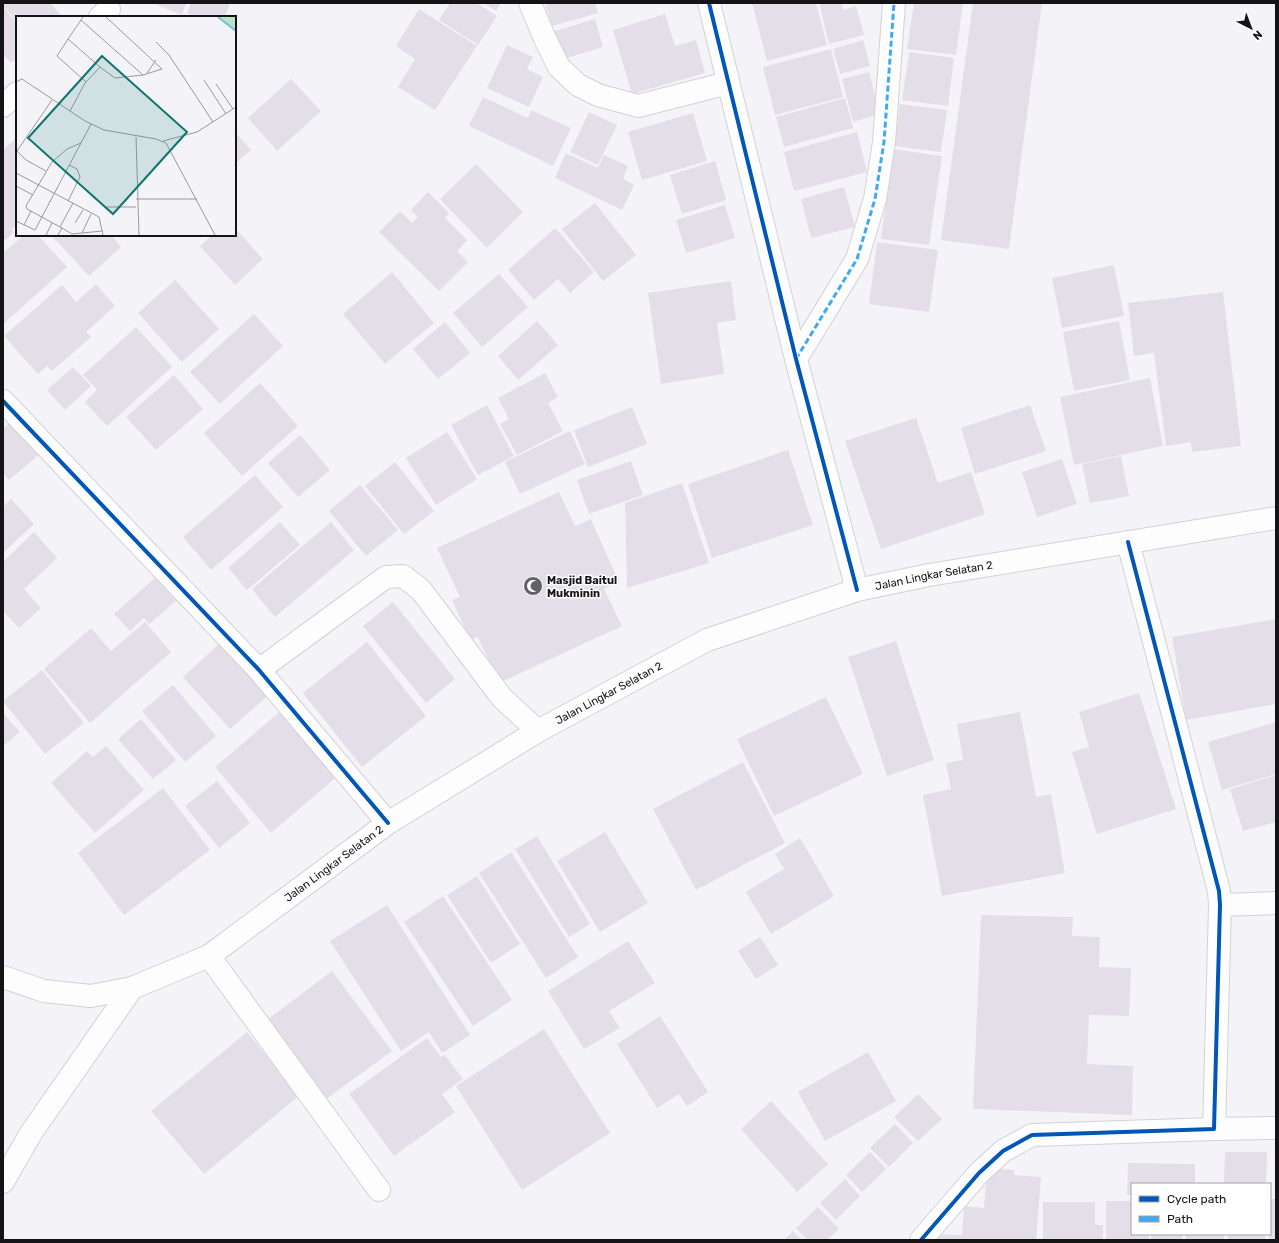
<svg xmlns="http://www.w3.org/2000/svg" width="1279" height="1243" viewBox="0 0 1279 1243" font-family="Rubik,sans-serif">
  <rect width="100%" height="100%" fill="#f4f4f8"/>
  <g fill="#e4dee8">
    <path d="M3,3H50L63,17H17V21L3,6Z"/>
    <path d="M152,3H186L182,15Z"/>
    <path d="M191,3H230L225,17H196L187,13Z"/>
    <path d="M450,3H477L497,16L478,45L439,20Z"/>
    <path d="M483,3H501L496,11Z"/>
    <path d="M545,3H595L598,13L552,26Z"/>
    <path d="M752,3H816L827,45L767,61Z"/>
    <path d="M819,3H842L843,10L856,6L864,35L829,44Z"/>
    <path d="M914,3H963L956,55L907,49Z"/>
    <path d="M973,3H1042L1009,249L941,240Z"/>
    <path d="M3,7L17,23V58L11,63L3,54Z"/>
    <path d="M419,9L477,46L435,110L398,87L415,59L396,46Z"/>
    <path d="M665,14L675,46L696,40L705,73L632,94L613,30Z"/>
    <path d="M595,19L603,47L560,60L552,32Z"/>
    <path d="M863,40L870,66L840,74L833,49Z"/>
    <path d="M507,45L533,57L527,69L543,77L529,107L487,88Z"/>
    <path d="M831,49L843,97L775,115L763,67Z"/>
    <path d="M909,52L954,58L948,106L902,100Z"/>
    <path d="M869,72L880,114L853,122L842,79Z"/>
    <path d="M291,79L321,111L277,151L248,118Z"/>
    <path d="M483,97L528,118L531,110L571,128L553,166L469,126Z"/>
    <path d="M845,98L853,128L784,147L776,117Z"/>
    <path d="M900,104L947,110L941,152L894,146Z"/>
    <path d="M589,112L617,125L598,165L570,152Z"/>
    <path d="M693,113L707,161L642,180L628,132Z"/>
    <path d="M235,132L251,150L235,164Z"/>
    <path d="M857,132L867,172L794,191L784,152Z"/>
    <path d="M17,137V225L12,229L14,232L3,242V150Z"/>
    <path d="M893,149L942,156L929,245L881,239Z"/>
    <path d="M566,153L598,168L604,155L628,166L623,179L634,185L622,210L555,178Z"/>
    <path d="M715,161L726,200L682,214L670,175Z"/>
    <path d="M476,164L523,212L487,248L440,199Z"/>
    <path d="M844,187L855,227L811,238L801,199Z"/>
    <path d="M428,192L449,213L445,218L467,240L457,251L468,262L439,291L379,232L400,211L412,223L418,217L411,210Z"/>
    <path d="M595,203L636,255L603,281L562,229Z"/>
    <path d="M725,205L735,238L686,253L676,220Z"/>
    <path d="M235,228L263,259L235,285L200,246L212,235H235Z"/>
    <path d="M555,228L594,272L570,293L558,279L534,300L508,270Z"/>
    <path d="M24,235H38L67,267L3,324V253Z"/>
    <path d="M51,235H111L121,247L89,276Z"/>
    <path d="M877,242L938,250L929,312L869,304Z"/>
    <path d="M1114,265L1124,316L1062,328L1052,278Z"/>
    <path d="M392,272L434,323L385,364L343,314Z"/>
    <path d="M499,274L528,307L482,347L453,313Z"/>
    <path d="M175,280L219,329L182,362L138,313Z"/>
    <path d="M731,281L736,320L717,323L724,374L661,384L648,293Z"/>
    <path d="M96,284L115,306L86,332L91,337L52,371L47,366L38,374L4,336L62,285L76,302Z"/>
    <path d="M1223,292L1241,446L1192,452L1191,442L1166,446L1154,353L1134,356L1128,303Z"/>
    <path d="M254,314L283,346L220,404L190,372Z"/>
    <path d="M537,321L558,345L518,380L498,356Z"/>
    <path d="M1119,321L1130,380L1074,391L1063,332Z"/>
    <path d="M445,322L470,353L438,379L413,349Z"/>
    <path d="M136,327L172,367L107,426L85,402L97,390L83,375Z"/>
    <path d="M73,367L91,386L65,410L47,390Z"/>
    <path d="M545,373L558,397L548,403L563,431L517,455L500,424L509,419L498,398Z"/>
    <path d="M174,375L203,409L156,450L126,417Z"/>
    <path d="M1150,378L1163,446L1074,465L1060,397Z"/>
    <path d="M260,383L298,426L242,476L204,433Z"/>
    <path d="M487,405L514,456L478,475L451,425Z"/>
    <path d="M1030,405L1046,451L975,474L961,428Z"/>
    <path d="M632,407L647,444L588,467L574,430Z"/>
    <path d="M916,418L938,483L971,472L985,514L881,549L845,441Z"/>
    <path d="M13,420L42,452L9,480L3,473V429Z"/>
    <path d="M570,431L585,464L520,494L505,462Z"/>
    <path d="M447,432L477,479L436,505L406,458Z"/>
    <path d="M300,435L330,470L298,497L268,463Z"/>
    <path d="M788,450L813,525L712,558L688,484Z"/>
    <path d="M1121,456L1129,496L1090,503L1082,464Z"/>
    <path d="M1062,459L1077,504L1037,517L1022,472Z"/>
    <path d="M631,461L643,495L589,514L577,480Z"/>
    <path d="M395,462L434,511L404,534L365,486Z"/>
    <path d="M255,475L283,507L211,570L183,537Z"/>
    <path d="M682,483L709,563L627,588L625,503Z"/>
    <path d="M360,485L398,530L366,556L329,511Z"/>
    <path d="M559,492L575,526L591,519L619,582L604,589L622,626L499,683L478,637L470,640L452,600L460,597L437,548Z"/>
    <path d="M11,499L34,524L3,553V507Z"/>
    <path d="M280,522L300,545L247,590L228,568Z"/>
    <path d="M331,522L354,550L275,617L252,589Z"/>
    <path d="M34,532L57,558L24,589L41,608L19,628L3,611V562Z"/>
    <path d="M155,578L176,601L149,624L144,618L130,631L114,614Z"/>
    <path d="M393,602L455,679L426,703L363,626Z"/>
    <path d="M1276,619V704L1186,720L1172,637Z"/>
    <path d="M145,622L171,652L90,723L44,669L91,628L111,651Z"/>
    <path d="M896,641L934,760L887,776L848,657Z"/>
    <path d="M221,642L269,695L230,729L183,677Z"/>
    <path d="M367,642L426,716L362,767L303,693Z"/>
    <path d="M42,670L84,723L45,754L3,701Z"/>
    <path d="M173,685L216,736L185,762L142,711Z"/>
    <path d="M1139,693L1176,809L1097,834L1072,752L1089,747L1079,712Z"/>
    <path d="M826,697L863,774L774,816L737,739Z"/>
    <path d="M284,708L340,774L271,833L215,767Z"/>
    <path d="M1020,712L1036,797L1051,794L1065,873L942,896L923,795L951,789L946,763L963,760L957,724Z"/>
    <path d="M3,713L20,732L3,746Z"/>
    <path d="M141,719L176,760L153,779L118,739Z"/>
    <path d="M1276,722V774L1222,790L1208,742Z"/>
    <path d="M106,746L144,790L95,833L51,783L87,751L93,757Z"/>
    <path d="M743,762L785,843L696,890L653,809Z"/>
    <path d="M1276,775V822L1243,831L1230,789Z"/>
    <path d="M217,781L250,823L219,848L185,806Z"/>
    <path d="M163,788L210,850L124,915L78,853Z"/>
    <path d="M605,832L648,903L600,932L557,861Z"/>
    <path d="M537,836L590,924L569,937L515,849Z"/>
    <path d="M800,838L834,896L771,934L746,892L784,869L775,854Z"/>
    <path d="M511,852L578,957L546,978L479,873Z"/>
    <path d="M477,876L520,944L491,963L447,895Z"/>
    <path d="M443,896L512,1000L473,1026L404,922Z"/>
    <path d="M387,905L470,1035L442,1053L429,1032L401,1051L330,941Z"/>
    <path d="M981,915L1073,917L1072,936L1100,937L1099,967L1131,968L1129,1016L1089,1015L1087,1064L1133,1066L1132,1115L973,1109Z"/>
    <path d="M760,937L778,965L756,979L738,951Z"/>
    <path d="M628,941L655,983L609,1011L620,1028L584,1049L548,991Z"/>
    <path d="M332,971L392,1051L322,1102L263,1023Z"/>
    <path d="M660,1016L708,1092L687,1106L679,1094L657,1108L617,1044Z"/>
    <path d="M544,1029L610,1133L522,1190L456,1086Z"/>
    <path d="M247,1032L299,1096L204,1174L151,1111Z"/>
    <path d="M427,1038L441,1057L445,1055L463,1079L442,1094L455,1112L394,1156L349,1094Z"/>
    <path d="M868,1052L896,1101L825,1141L798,1092Z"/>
    <path d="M918,1094L942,1119L918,1141L894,1117Z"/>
    <path d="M771,1101L828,1164L797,1192L741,1129Z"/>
    <path d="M895,1124L913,1143L889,1167L870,1148Z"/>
    <path d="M870,1152L886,1169L862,1192L846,1175Z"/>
    <path d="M1225,1152H1267L1266,1184H1224Z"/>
    <path d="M1128,1163L1195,1164V1184H1132V1195H1127Z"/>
    <path d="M987,1168L1014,1170V1175L1041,1177L1036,1240H932V1234L962,1235L964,1206L984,1208Z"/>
    <path d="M845,1179L860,1196L836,1220L820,1203Z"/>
    <path d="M1270,1199H1276V1240H1269Z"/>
    <path d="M1106,1201H1132V1234H1149V1240H1106Z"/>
    <path d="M1043,1202H1095V1225H1103V1240H1043Z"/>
    <path d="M818,1207L839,1229L827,1240H807L796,1228Z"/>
    <path d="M793,1231L802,1240H784Z"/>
    <rect x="1151" y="1234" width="31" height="6"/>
    <rect x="1186" y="1234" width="38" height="6"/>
    <rect x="1228" y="1234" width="37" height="6"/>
  </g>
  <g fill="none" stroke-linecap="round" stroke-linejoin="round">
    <defs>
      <g id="minor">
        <path d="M530,3L545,39L559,67L578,85L598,95L638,106L728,83"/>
        <path d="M709,3L796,359L857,590"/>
        <path d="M100,17L109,9"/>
        <path d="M3,106L17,93"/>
        <path d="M796,359L857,259L875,199L884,142L894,3"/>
        <path d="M3,401L259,670L388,823"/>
        <path d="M259,670L386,577L403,576L421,590L502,698L538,731"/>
        <path d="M1220,905L1276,903"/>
        <path d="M209,956L379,1190"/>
        <path d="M1214,1129L1276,1128"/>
        <path d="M3,1182L31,1133L132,988"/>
        <path d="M921,1240L979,1173L1003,1151L1032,1135L1214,1129L1220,905L1219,891L1128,542"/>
      </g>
      <g id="highway">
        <path id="s1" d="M3,977L44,991L91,996L132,988L209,956L388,823L538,731L707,640L857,590L929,575L1276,518"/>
      </g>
    </defs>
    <use href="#minor" stroke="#d1d2d5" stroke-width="24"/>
    <use href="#highway" stroke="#d1d2d5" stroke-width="24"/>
    <use href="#minor" stroke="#fdfdfe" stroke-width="22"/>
    <use href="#highway" stroke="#fdfdfe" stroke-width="22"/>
    <path stroke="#3fa9f5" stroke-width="3" stroke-dasharray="6 3" stroke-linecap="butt" d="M796,359L857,259L875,199L884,142L894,3"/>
    <defs>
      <g id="cycleway">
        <path d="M709,3L796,359L857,590"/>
        <path d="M3,401L259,670L388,823"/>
        <path d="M921,1240L979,1173L1003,1151L1032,1135L1214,1129L1220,905L1219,891L1128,542"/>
      </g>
    </defs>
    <use href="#cycleway" stroke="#fff" stroke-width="6"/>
    <use href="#cycleway" stroke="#0057b8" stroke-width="4"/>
  </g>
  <defs>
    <symbol id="mosque-disc" viewBox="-11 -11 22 22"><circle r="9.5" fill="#626266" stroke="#fff"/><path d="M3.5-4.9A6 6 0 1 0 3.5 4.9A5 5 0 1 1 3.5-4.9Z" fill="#fff"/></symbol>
  </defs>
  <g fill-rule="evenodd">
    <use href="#mosque-disc" x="522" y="575" width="22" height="22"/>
  </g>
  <g text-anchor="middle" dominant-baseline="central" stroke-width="3" stroke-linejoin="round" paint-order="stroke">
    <g font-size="11" fill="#141417" stroke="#fff">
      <text stroke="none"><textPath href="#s1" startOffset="1043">Jalan Lingkar Selatan 2</textPath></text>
      <text stroke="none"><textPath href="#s1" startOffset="695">Jalan Lingkar Selatan 2</textPath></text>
      <text stroke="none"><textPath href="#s1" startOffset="371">Jalan Lingkar Selatan 2</textPath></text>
    </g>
    <g font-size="11" font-weight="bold" fill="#141417" stroke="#fff" text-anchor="start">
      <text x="547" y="580">Masjid Baitul<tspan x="547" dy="13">Mukminin</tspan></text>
    </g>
  </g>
  <g transform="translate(16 16)">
    <rect width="220" height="220" fill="#f4f4f8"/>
    <path d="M202,1H220V15L208,6Z" fill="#bae4c5"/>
    <path fill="none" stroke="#78bdd0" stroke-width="2" d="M202,1L220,15"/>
    <path fill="none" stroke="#9a9a9e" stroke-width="1" d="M67,1L52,23L84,51M65,4L127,59M52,23L41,40L70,66M140,26L153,39L197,106M131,57L140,44M188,64L210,98M0,66L6,63L69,105L88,114L140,123L150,127L199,219M200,68L217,93M54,95L69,67L84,51L99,62L127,59L146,53L90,1M120,121L123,219M147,125L181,116L220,91M30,155L10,144L1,135L36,84M0,157L83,201L87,219M0,170L17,179M0,181V205L19,214L75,108M120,183H181M52,185L64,161L61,153L53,149M90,191H120M59,207L67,194M8,209L15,195M44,211L57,187M46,212L11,193L10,190L36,146L51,133L65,127M66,217L87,215M30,219L36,207M42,219L46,212L56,218L66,217L75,198"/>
    <path fill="#0f766e" fill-opacity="0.15" stroke="#0f766e" stroke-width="2" d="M86,40L171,116L97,198L12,122Z"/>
    <rect width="220" height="220" fill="none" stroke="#141417" stroke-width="2"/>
  </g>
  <rect width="1279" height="1243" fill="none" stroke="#141417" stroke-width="8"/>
  <rect x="1131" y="1183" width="140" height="52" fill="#ffffff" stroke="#a1a1a2"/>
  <rect x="1139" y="1196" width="20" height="6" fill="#0057b8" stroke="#a1a1a2"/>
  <text x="1167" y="1203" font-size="12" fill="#141417">Cycle path</text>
  <rect x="1139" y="1216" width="20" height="6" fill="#3fa9f5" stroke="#a1a1a2"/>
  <text x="1167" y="1223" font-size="12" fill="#141417">Path</text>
  <g transform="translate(1251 28) rotate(138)" stroke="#ffffff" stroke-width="3" paint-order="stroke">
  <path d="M0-3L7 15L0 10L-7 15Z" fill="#141417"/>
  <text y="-6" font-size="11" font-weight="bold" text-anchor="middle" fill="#141417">N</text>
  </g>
</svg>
